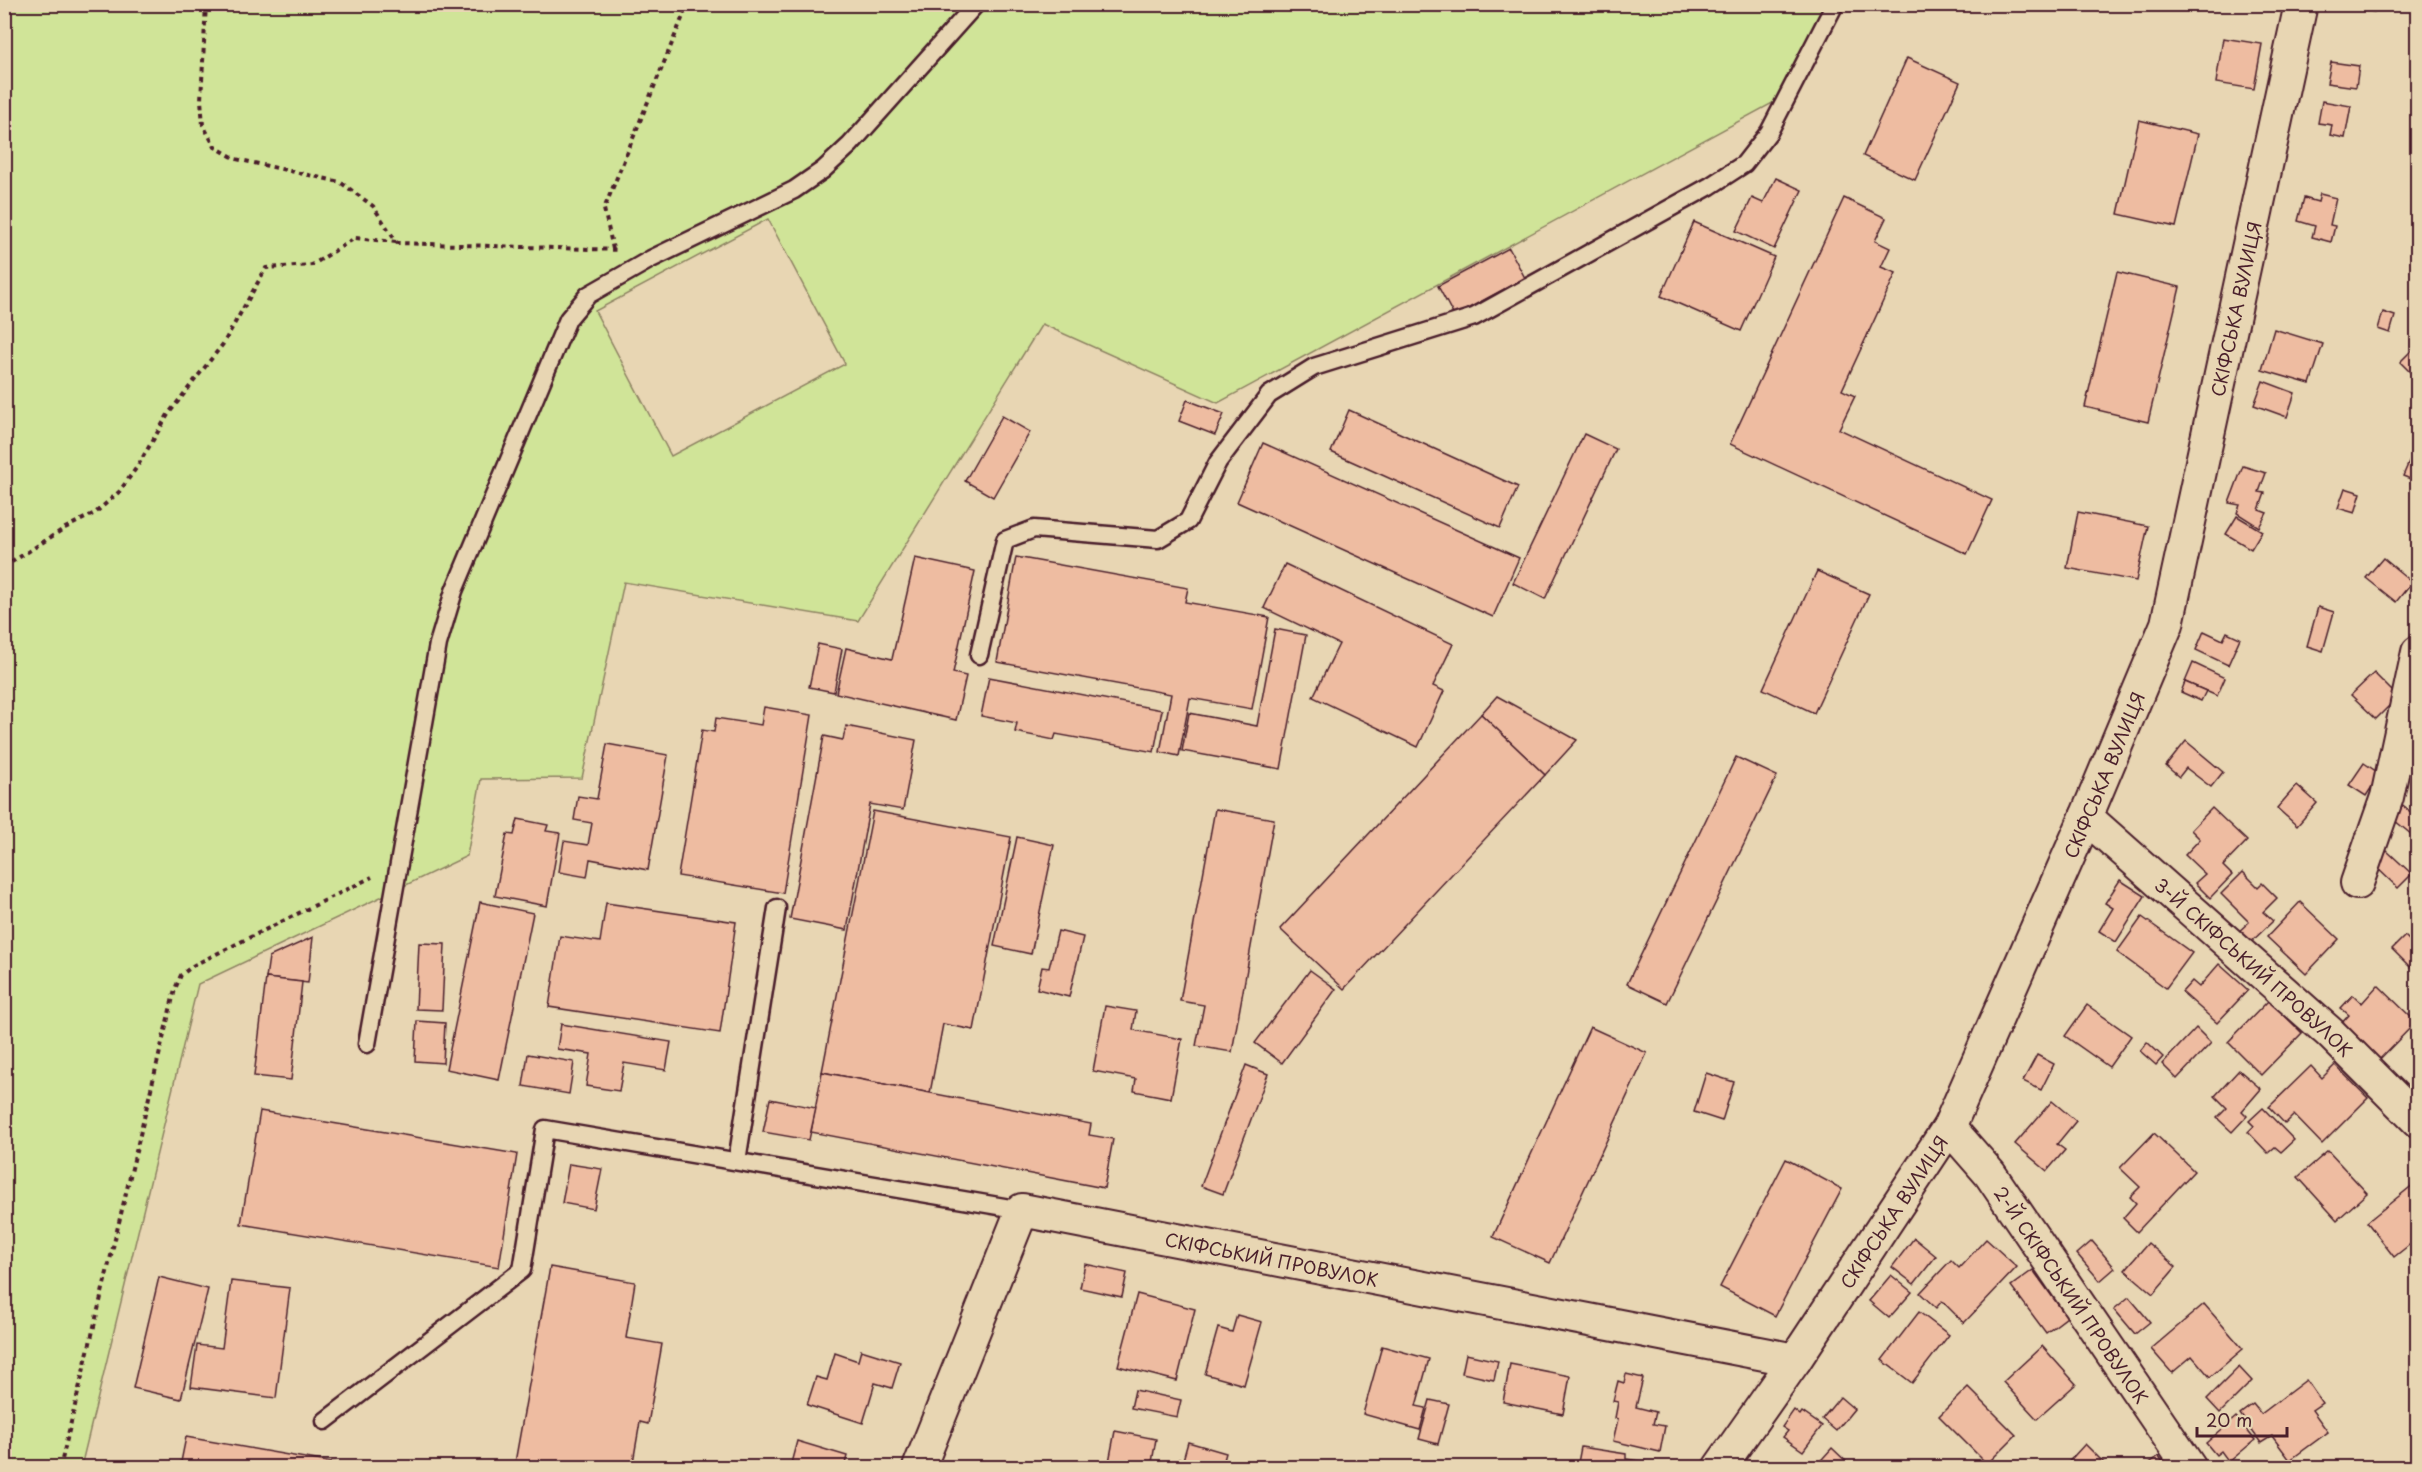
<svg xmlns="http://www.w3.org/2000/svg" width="2422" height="1472" viewBox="0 0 2422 1472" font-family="'Playpen Sans',sans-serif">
  <rect width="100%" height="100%" fill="#e8d6b3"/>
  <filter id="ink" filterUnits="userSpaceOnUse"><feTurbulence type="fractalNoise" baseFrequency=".0167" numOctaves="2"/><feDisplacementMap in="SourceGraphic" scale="12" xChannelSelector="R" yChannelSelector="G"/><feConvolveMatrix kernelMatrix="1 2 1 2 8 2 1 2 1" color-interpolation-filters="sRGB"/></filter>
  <g filter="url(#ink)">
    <path fill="#d0e498" stroke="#8d8262" stroke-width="1.5" fill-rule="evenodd" d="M5,5H1835L1791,93L1218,403L1042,324L858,621L624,582L582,778L481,779L467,856L198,984L81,1467L5,1468ZM768,219L845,364L671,456L595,311Z"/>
    <g fill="#eebca1" stroke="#4a1f2b" stroke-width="1.5">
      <path d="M2357,4H2375L2374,12L2356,9Z"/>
      <path d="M4,10L6,104H4Z"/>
      <path d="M2223,38L2262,44L2254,89L2216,83Z"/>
      <path d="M1907,58L1960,82L1915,180L1863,156Z"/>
      <path d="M2331,62L2359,66L2356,87L2327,83Z"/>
      <path d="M2322,101L2351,106L2345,138L2330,135L2332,125L2318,123Z"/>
      <path d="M2139,120L2198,134L2176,227L2118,214Z"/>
      <path d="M1776,178L1802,190L1774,249L1736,231L1752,198L1763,203Z"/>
      <path d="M2320,194L2336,198L2330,225L2335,226L2331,242L2312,237L2315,226L2298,221L2304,198L2318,202Z"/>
      <path d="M1844,198L1886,218L1875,241L1890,248L1881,267L1896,273L1842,390L1855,396L1839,429L1992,500L1967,554L1730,444Z"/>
      <path d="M1694,222L1774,257L1741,331L1661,296Z"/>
      <path d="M1509,248L1525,278L1454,316L1438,286Z"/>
      <path d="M2117,272L2180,287L2148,422L2085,407Z"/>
      <path d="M2383,312L2395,316L2390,333L2378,329Z"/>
      <path d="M2274,329L2323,344L2310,384L2262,370Z"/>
      <path d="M2418,344V380L2400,362Z"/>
      <path d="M2263,381L2295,393L2287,417L2254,405Z"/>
      <path d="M1187,400L1224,414L1215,435L1179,421Z"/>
      <path d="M1349,410L1518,487L1500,528L1331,452Z"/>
      <path d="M1002,416L1030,432L993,497L965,481Z"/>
      <path d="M1584,434L1616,449L1545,599L1513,583Z"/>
      <path d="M1263,443L1519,558L1493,617L1237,502Z"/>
      <path d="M2413,453L2418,455V482L2403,476Z"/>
      <path d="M2243,466L2266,473L2259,492L2265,493L2259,510L2267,513L2259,527L2237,513L2240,505L2229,503Z"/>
      <path d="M2345,488L2361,493L2355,513L2338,508Z"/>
      <path d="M2078,512L2148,526L2136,581L2067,568Z"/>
      <path d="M2237,516L2262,531L2251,549L2226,534Z"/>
      <path d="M1016,557L1188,588L1185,602L1269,617L1252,709L1190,698L1179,756L1160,752L1171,694L997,662Z"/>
      <path d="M915,558L975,571L953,673L966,676L956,720L836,693L846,648L892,659Z"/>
      <path d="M2383,558L2412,582L2396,602L2366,578Z"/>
      <path d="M1285,564L1453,644L1433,686L1444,691L1418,747L1313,697L1339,644L1264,608Z"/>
      <path d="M1817,571L1869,594L1814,713L1763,689Z"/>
      <path d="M2318,607L2334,612L2323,651L2307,646Z"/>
      <path d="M1275,629L1306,635L1281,769L1182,751L1189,713L1257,726Z"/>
      <path d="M2204,631L2223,640L2227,632L2240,638L2228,665L2196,650Z"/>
      <path d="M818,644L842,649L834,692L809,687Z"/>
      <path d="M2193,663L2225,678L2217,696L2185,682Z"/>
      <path d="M2374,673L2398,697L2376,719L2351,695Z"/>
      <path d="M989,677L1162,710L1154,752L1056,734L1054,740L1015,732L1017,723L981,716Z"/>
      <path d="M2185,682L2206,691L2201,701L2181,692Z"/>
      <path d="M1497,696L1577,740L1545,775L1481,714Z"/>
      <path d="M764,707L812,715L783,893L678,876L702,730L714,732L716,718L761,725Z"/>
      <path d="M1481,714L1545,775L1344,989L1280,929Z"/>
      <path d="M846,726L916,740L903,810L870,804L847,930L790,919L824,736L843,740Z"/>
      <path d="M2186,741L2223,772L2211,787L2186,768L2179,777L2166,766Z"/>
      <path d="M607,744L668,755L648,870L590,859L587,877L559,872L564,841L588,845L592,823L574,820L578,796L597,799Z"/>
      <path d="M1736,757L1777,776L1667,1003L1627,984Z"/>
      <path d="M2364,763L2380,774L2366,796L2349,785Z"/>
      <path d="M2297,785L2317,803L2297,826L2277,808Z"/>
      <path d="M2399,803L2418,818V828L2412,835L2388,815Z"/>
      <path d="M2212,808L2247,841L2223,866L2232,875L2210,898L2195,883L2205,874L2185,855L2200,839L2191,830Z"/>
      <path d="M1215,809L1274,819L1232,1052L1196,1046L1204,1005L1180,1001Z"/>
      <path d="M873,811L1011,837L974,1030L943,1024L930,1093L822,1072Z"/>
      <path d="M518,819L548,825L546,831L560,833L547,906L495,896L507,834L514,835Z"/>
      <path d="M1017,837L1054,845L1031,954L994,946Z"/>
      <path d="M2387,851L2412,874L2398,888L2373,864Z"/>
      <path d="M2243,872L2258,887L2262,883L2277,898L2263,912L2273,921L2247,946L2236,934L2249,922L2221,894Z"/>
      <path d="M2120,880L2145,896L2116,942L2099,931L2113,908L2105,903Z"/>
      <path d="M480,902L533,913L499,1080L446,1069Z"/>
      <path d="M2300,902L2339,939L2306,974L2267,937Z"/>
      <path d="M606,903L736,922L720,1033L549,1007L560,936L600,942Z"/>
      <path d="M2142,917L2192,953L2166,988L2117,952Z"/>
      <path d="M1058,931L1083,937L1069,997L1037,989L1042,967L1049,968Z"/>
      <path d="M2405,936L2418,949V959L2410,967L2392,949Z"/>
      <path d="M313,937L308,983L266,978L269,957Z"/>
      <path d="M419,943L445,944L442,1010L416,1009Z"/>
      <path d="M2219,964L2248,990L2217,1023L2182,992L2192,981L2199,987Z"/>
      <path d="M1310,970L1336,989L1282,1063L1255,1043Z"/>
      <path d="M266,978L302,982L291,1080L254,1076Z"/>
      <path d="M2378,985L2416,1022L2376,1063L2338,1027L2349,1015L2341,1008L2353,995L2362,1003Z"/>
      <path d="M2269,1000L2302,1033L2261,1075L2228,1042Z"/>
      <path d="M2087,1005L2131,1036L2109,1067L2065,1036Z"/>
      <path d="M1105,1006L1136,1011L1133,1030L1182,1039L1171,1098L1134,1091L1136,1079L1093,1071Z"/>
      <path d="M417,1021L445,1023L443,1063L415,1061Z"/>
      <path d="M561,1024L671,1042L666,1070L624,1063L619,1091L586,1086L591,1054L557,1049Z"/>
      <path d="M1590,1027L1647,1053L1550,1263L1493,1237Z"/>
      <path d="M2196,1028L2211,1043L2177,1079L2162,1064Z"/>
      <path d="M2147,1042L2163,1057L2156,1065L2140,1051Z"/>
      <path d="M528,1054L574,1062L569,1094L523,1086Z"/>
      <path d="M2037,1055L2054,1064L2041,1090L2023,1081Z"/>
      <path d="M1246,1065L1268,1074L1223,1194L1201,1186Z"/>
      <path d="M2335,1065L2368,1098L2322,1144L2294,1115L2285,1124L2269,1107L2311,1066L2322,1078Z"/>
      <path d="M2239,1070L2261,1089L2242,1111L2247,1116L2232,1132L2217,1118L2227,1108L2215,1096Z"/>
      <path d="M822,1072L1091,1124L1089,1135L1113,1139L1104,1188L811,1132Z"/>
      <path d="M1706,1073L1734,1082L1722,1121L1694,1112Z"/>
      <path d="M770,1099L816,1108L809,1140L763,1132Z"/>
      <path d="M2052,1101L2076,1121L2057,1144L2065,1150L2047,1171L2015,1144Z"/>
      <path d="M2263,1108L2294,1140L2281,1152L2275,1147L2268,1153L2248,1132L2254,1126L2249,1121Z"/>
      <path d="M260,1111L517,1154L499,1267L241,1224Z"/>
      <path d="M2154,1133L2194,1171L2137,1232L2123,1218L2136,1203L2130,1197L2140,1187L2120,1168Z"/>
      <path d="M2328,1151L2367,1193L2337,1220L2298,1177Z"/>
      <path d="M1786,1159L1842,1189L1775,1316L1720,1287Z"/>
      <path d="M569,1164L602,1169L594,1209L562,1203Z"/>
      <path d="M2414,1184L2418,1188V1238L2394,1257L2367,1222Z"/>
      <path d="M1914,1238L1936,1256L1914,1284L1892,1267Z"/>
      <path d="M1986,1239L2017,1267L1964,1323L1942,1301L1936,1308L1920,1293L1951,1260L1959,1268Z"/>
      <path d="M2092,1241L2115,1268L2100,1281L2077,1254Z"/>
      <path d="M2148,1243L2176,1267L2153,1294L2125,1270Z"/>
      <path d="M1085,1264L1127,1273L1122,1297L1080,1288Z"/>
      <path d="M550,1267L635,1282L626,1338L662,1344L648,1424L640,1422L632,1468H514Z"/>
      <path d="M2033,1270L2067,1317L2046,1333L2011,1286Z"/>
      <path d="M1891,1275L1912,1292L1889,1318L1869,1301Z"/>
      <path d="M159,1277L208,1289L181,1399L133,1388Z"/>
      <path d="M231,1281L290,1288L276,1398L191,1387L197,1345L222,1348Z"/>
      <path d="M1137,1294L1195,1309L1177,1381L1118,1366Z"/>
      <path d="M2129,1297L2150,1322L2135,1334L2114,1309Z"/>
      <path d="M2204,1304L2243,1349L2210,1377L2192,1356L2172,1373L2151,1349Z"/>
      <path d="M1919,1312L1949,1335L1912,1383L1882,1360Z"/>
      <path d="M1237,1315L1262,1322L1244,1385L1205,1374L1218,1328L1232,1332Z"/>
      <path d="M1382,1346L1429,1359L1416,1406L1426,1408L1420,1430L1363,1414Z"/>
      <path d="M2042,1346L2076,1384L2037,1419L2003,1382Z"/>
      <path d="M861,1350L900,1362L892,1388L875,1383L863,1423L807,1405L816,1377L827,1380L835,1353L858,1361Z"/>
      <path d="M1466,1354L1498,1361L1494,1380L1462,1373Z"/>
      <path d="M1510,1364L1570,1376L1563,1414L1503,1402Z"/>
      <path d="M2239,1367L2252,1381L2220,1413L2207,1399Z"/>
      <path d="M1626,1374L1643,1378L1636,1407L1656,1412L1653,1424L1665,1426L1660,1452L1613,1441L1618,1419L1615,1418L1618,1402L1613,1401L1618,1381L1624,1383Z"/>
      <path d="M2306,1380L2322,1403L2312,1410L2328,1432L2290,1460L2272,1436L2261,1443L2240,1414L2253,1404L2261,1414Z"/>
      <path d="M1968,1387L2016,1435L1987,1464L1939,1416Z"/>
      <path d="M1135,1390L1181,1400L1177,1417L1131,1408Z"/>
      <path d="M1840,1397L1854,1409L1836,1431L1822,1419Z"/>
      <path d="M1430,1400L1449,1404L1438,1444L1419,1439Z"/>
      <path d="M1794,1410L1800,1415L1802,1412L1822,1426L1803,1451L1783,1437L1788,1431L1782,1427Z"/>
      <path d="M2236,1417L2255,1440L2229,1462L2221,1451L2216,1455L2206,1443Z"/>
      <path d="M1115,1431L1156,1439L1151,1468L1108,1467Z"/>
      <path d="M186,1437L356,1467L168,1468V1465L180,1467Z"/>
      <path d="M797,1441L847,1456L844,1468H779L780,1465L790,1467Z"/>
      <path d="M1188,1442L1226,1453L1222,1467L1226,1468H1177L1179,1459L1183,1460Z"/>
      <path d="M2085,1444L2109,1468H2063Z"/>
      <path d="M1581,1447L1626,1454V1459L1646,1462L1645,1468H1577Z"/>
      <path d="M1832,1448L1853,1468H1814Z"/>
      <path d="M2159,1456L2167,1468H2143Z"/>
    </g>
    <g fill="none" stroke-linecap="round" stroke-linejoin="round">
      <defs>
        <g id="lane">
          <path d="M979,655L1005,540L1034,529L1158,539L1188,521L1218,462L1269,395L1314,367L1474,317L1710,186L1744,164L1769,132L1835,4"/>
          <path d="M367,1044L438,644L454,591L568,319L588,295L651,259L794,190L823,170L850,145L976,4"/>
          <path d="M737,1161L777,908"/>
          <path d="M325,1421L522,1270L545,1129L1022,1210"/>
        </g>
        <g id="street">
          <path id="s1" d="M2086,817L2330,1033L2418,1121"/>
          <path d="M2357,883L2387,797L2418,652"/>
          <path id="s2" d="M1949,1127L1990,1174L2190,1468"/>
          <path id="s3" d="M919,1468L1022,1210L1795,1360"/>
          <path id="s4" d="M1719,1468L1795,1360L1949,1127L2086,817L2167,624L2301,4"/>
        </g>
      </defs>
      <use href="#lane" stroke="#4a1f2b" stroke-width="21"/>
      <use href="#street" stroke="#4a1f2b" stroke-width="36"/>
      <g stroke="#4a1f2b" stroke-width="4" stroke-dasharray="4.5 4.5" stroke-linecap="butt">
        <path d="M206,4L201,100L203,125L215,147L236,159L340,182L373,206L397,243L620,250"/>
        <path d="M613,249L604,209L688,4"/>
        <path d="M4,567L65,528L95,513L119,492L137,467L169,413L223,344L266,268L312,265L355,238L396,242"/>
        <path d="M60,1468L175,989L181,975L194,965L372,877"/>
      </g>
      <use href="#lane" stroke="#e8d6b3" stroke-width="16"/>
      <use href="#street" stroke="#e8d6b3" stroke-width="32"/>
    </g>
  </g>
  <g text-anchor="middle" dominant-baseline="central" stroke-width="5" stroke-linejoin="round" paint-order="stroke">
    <g font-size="18" fill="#4a1f2b" stroke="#e8d6b3">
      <text stroke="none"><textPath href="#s4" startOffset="1282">СКІФСЬКА ВУЛИЦЯ</textPath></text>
      <text stroke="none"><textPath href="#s4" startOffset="796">СКІФСЬКА ВУЛИЦЯ</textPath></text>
      <text stroke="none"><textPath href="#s1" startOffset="225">3-Й СКІФСЬКИЙ ПРОВУЛОК</textPath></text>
      <text stroke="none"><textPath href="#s4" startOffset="310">СКІФСЬКА ВУЛИЦЯ</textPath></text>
      <text stroke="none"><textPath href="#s3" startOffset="532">СКІФСЬКИЙ ПРОВУЛОК</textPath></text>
      <text stroke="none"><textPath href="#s2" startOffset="208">2-Й СКІФСЬКИЙ ПРОВУЛОК</textPath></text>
    </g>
  </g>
  <rect width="2422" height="1472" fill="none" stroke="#e8d6b3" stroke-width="24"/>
  <rect x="12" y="12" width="2398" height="1448" fill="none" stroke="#4a1f2b" stroke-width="2" filter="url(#ink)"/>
  <path d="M2197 1427v9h90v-9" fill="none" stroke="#4a1f2b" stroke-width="3"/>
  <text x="2206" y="1427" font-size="18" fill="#4a1f2b" stroke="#e8d6b3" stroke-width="4.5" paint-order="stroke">20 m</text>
</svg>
